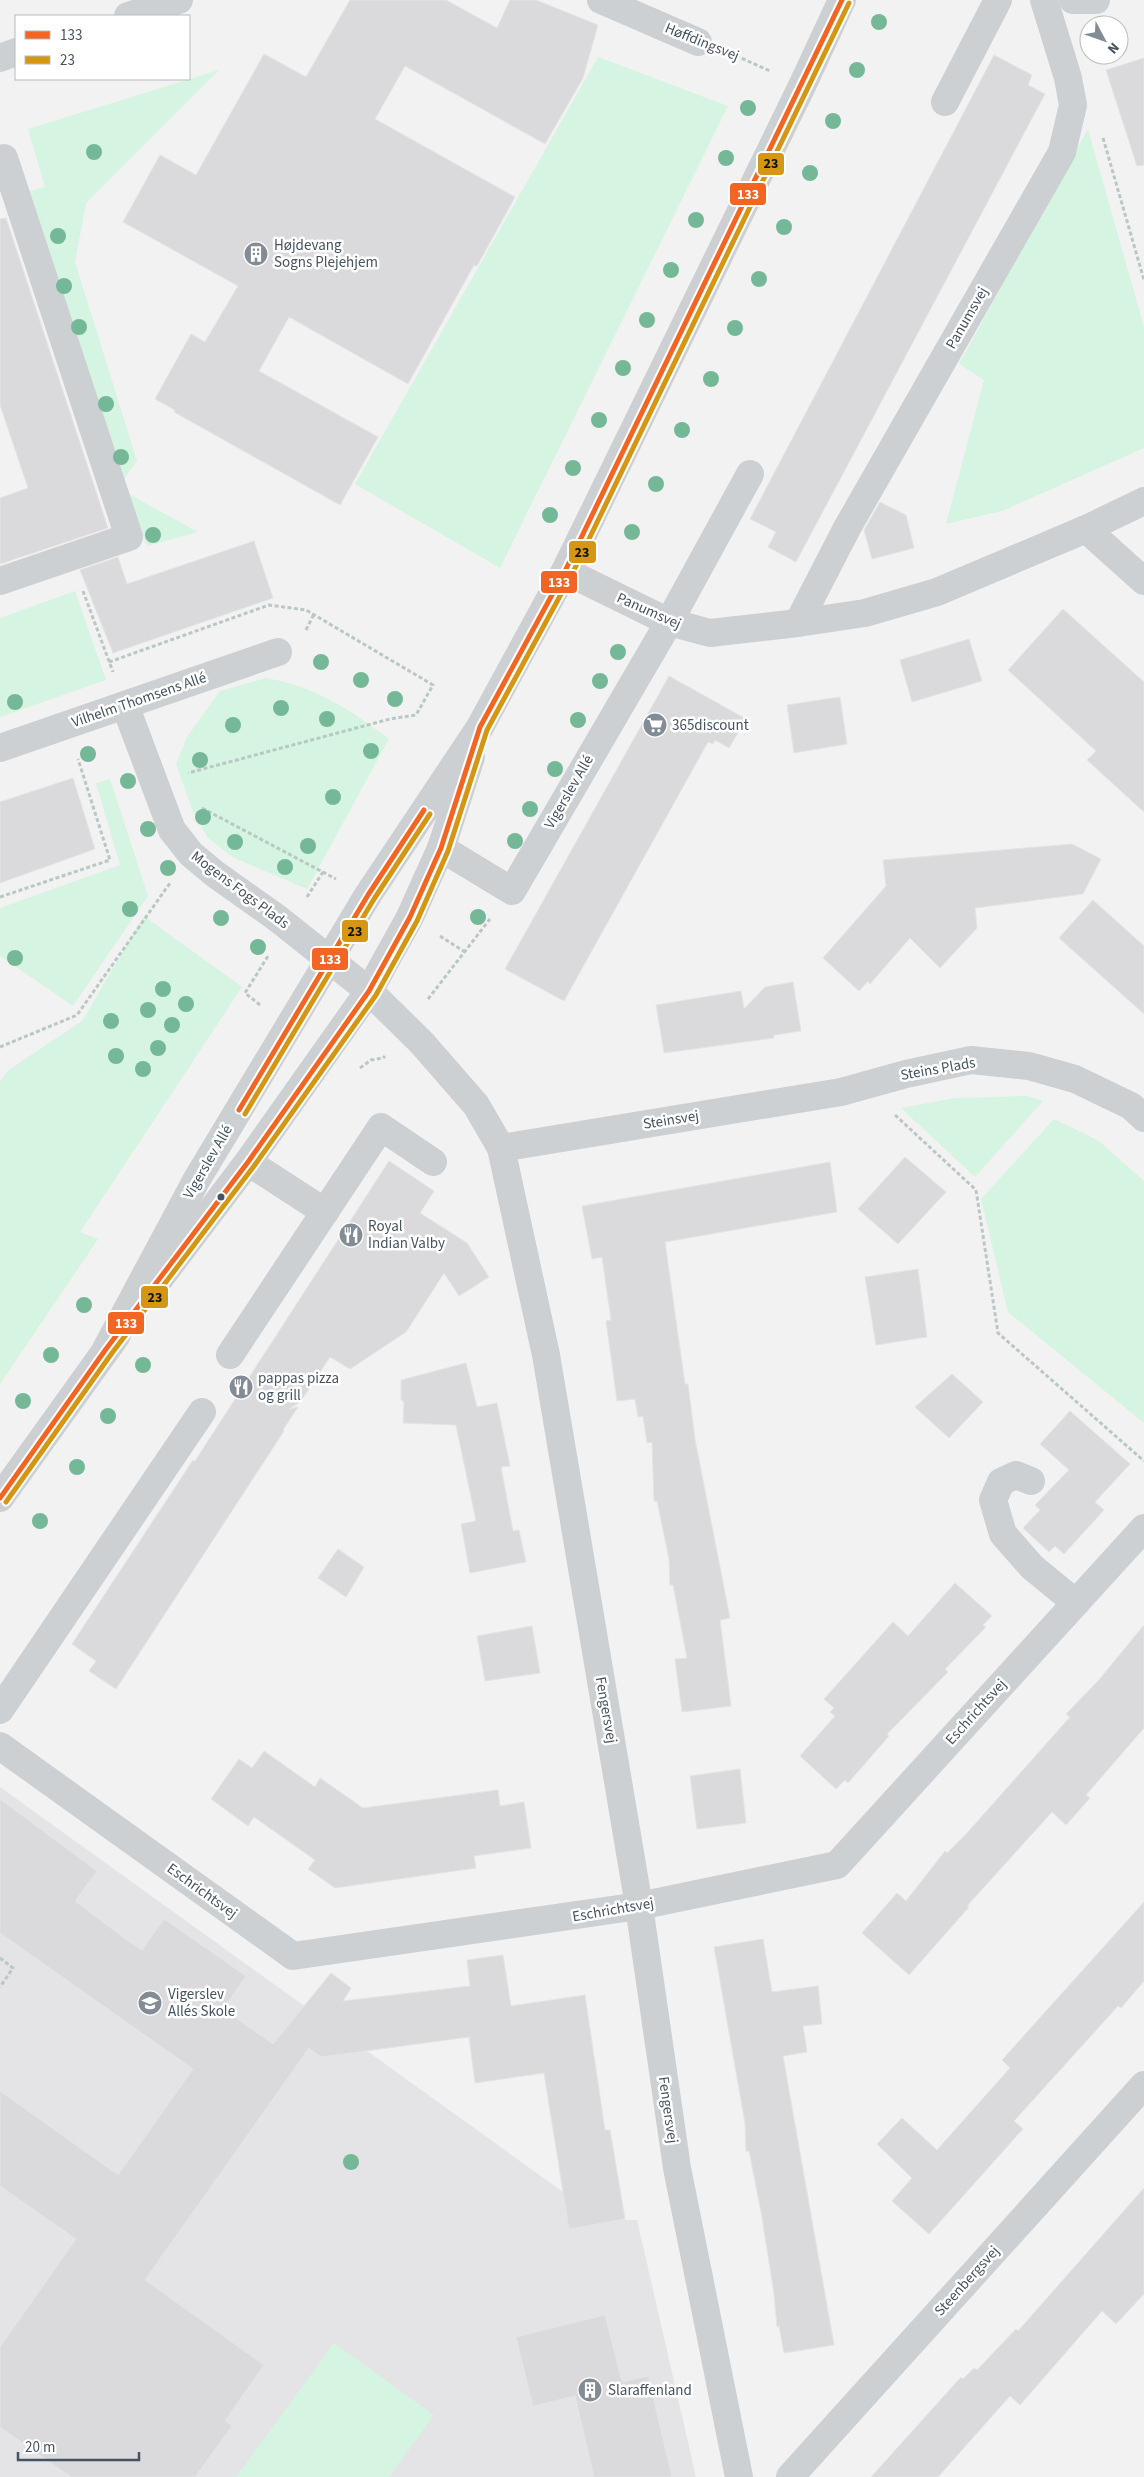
<svg xmlns="http://www.w3.org/2000/svg" width="1144" height="2477" viewBox="0 0 1144 2477" font-family="'Source Sans 3',sans-serif">
  <rect width="100%" height="100%" fill="#f3f2f2"/>
  <path fill="#e4e3e5" d="M0,1787L602,2220H637L696,2477H0Z"/>
  <g fill="#d5f4e1">
    <path d="M598,57L728,106L500,568L355,484Z"/>
    <path d="M219,70L86,203L75,262L137,461L119,486L23,193L45,187L28,129Z"/>
    <path d="M1088,129L1144,327V448L1002,511L946,524L984,380L959,364Z"/>
    <path d="M127,493L198,532L147,546Z"/>
    <path d="M75,591L106,680L0,717V618Z"/>
    <path d="M266,678C315,686 350,710 389,739L307,889L234,858L208,838L192,809L176,764L187,737L220,691Z"/>
    <path d="M110,779L148,896L73,1006L0,956V908L120,865L96,783Z"/>
    <path d="M144,916L242,987L80,1232L98,1239L0,1384V1082L7,1071L82,1021Z"/>
    <path d="M1028,1096L1043,1101L975,1177L901,1108L955,1098Z"/>
    <path d="M1054,1119L1099,1141L1144,1181V1423L1008,1312L981,1199Z"/>
    <path d="M334,2343L434,2415L389,2477H236Z"/>
  </g>
  <g fill="#dadadc" stroke="#e4e4e5">
    <path d="M350,0H446L497,28L510,0H536L598,25L583,78L545,144L405,66L375,119L515,197L477,266L474,265L408,384L289,317L259,371L378,437L340,505L174,412L175,410L155,399L191,334L205,342L238,286L123,222L160,155L196,175L264,54L306,77Z"/>
    <path d="M994,55L1032,75L1028,85L1045,94L796,562L768,547L776,532L750,519Z"/>
    <path d="M1144,58V165L1137,166L1106,70Z"/>
    <path d="M6,218L108,528L0,564V498L28,488L0,405V219Z"/>
    <path d="M880,502L906,515L914,548L872,559L864,530Z"/>
    <path d="M254,541L273,598L113,653L80,570L118,557L127,584Z"/>
    <path d="M1063,609L1144,682V812L1087,760L1096,751L1008,670Z"/>
    <path d="M969,639L982,681L912,702L900,660Z"/>
    <path d="M669,676L746,719L729,748L715,740L713,744L708,742L564,1001L505,969Z"/>
    <path d="M840,697L847,744L794,753L787,705Z"/>
    <path d="M73,778L95,849L0,883V802Z"/>
    <path d="M1072,844L1101,859L1083,894L975,908L977,928L940,968L910,938L870,984L868,981L859,991L823,958L886,886L883,860Z"/>
    <path d="M1093,900L1144,946V1014L1059,938Z"/>
    <path d="M793,982L801,1031L774,1035V1038L664,1053L656,1005L741,991L744,1009L765,987Z"/>
    <path d="M905,1157L946,1192L898,1244L858,1209Z"/>
    <path d="M389,1161L434,1191L420,1213L467,1243L489,1277L459,1296L444,1273L406,1332L350,1369L330,1357L301,1401L289,1409L298,1407L283,1430L284,1431L116,1689L89,1671L96,1661L72,1644L193,1460L195,1461Z"/>
    <path d="M830,1162L837,1212L665,1242L685,1384H688L695,1439L730,1618L720,1620L731,1706L682,1712L675,1659L687,1658L673,1585H670L669,1559L657,1501H654L652,1442L647,1443L643,1416L638,1417L635,1399L617,1401L606,1321L611,1320L602,1257L592,1259L582,1206Z"/>
    <path d="M918,1269L927,1337L876,1345L865,1277Z"/>
    <path d="M466,1363L477,1407L497,1403L510,1466L501,1467L513,1531L519,1530L526,1562L470,1573L461,1524L476,1521L456,1425L403,1423L404,1402L401,1400V1380Z"/>
    <path d="M952,1374L983,1402L949,1438L915,1407Z"/>
    <path d="M1070,1411L1130,1464L1095,1502L1104,1510L1064,1554L1055,1546L1049,1552L1023,1528L1040,1510L1035,1505L1069,1470L1040,1444Z"/>
    <path d="M338,1549L364,1567L346,1597L318,1578Z"/>
    <path d="M955,1583L992,1616L983,1625L986,1627L945,1669L948,1672L887,1734L889,1736L848,1783L845,1780L836,1789L800,1756L835,1716L830,1712L834,1708L824,1699L893,1622L908,1636Z"/>
    <path d="M1144,1625V1728L1086,1795L1090,1798L1066,1825L1052,1812L967,1906L969,1907L909,1975L862,1933L897,1893L906,1901L945,1851L947,1853L967,1833L1070,1717L1066,1714L1098,1681Z"/>
    <path d="M532,1626L540,1673L485,1681L477,1636Z"/>
    <path d="M264,1751L315,1787L320,1778L363,1808L498,1790L500,1806L524,1802L531,1848L474,1856L476,1868L335,1888L308,1869L315,1860L254,1817L248,1826L211,1799L239,1759L252,1768Z"/>
    <path d="M740,1769L746,1823L697,1829L690,1776Z"/>
    <path d="M0,1799L97,1871L75,1901L128,1941L142,1950L164,1919L246,1976L223,2009L273,2044L331,1973L351,1988L343,2001L470,1986L467,1960L503,1955L511,2006L585,1995L605,2130H610L625,2219L569,2229L544,2073L475,2083L469,2037L321,2057L309,2048L145,2280L264,2365L225,2421L232,2426L195,2477H71L0,2427V2347L76,2239L0,2186V2091L118,2175L193,2069L0,1933Z"/>
    <path d="M1144,1902V1981L1121,2008L1118,2006L1014,2121L1023,2129L929,2234L892,2201L912,2178L877,2144L902,2118L937,2150L1010,2068L1002,2060Z"/>
    <path d="M763,1939L772,1992L818,1986L822,2024L803,2026L807,2052L783,2056L834,2345L784,2353L779,2326L777,2327L774,2294L761,2212L749,2151H746L745,2123L714,1947Z"/>
    <path d="M1144,2188V2294L1116,2324L1102,2311L1020,2405L1010,2396L938,2477H871L961,2377L963,2379L974,2368L977,2370L1016,2329L1018,2331Z"/>
    <path d="M605,2315L622,2382L648,2376L672,2477H594L575,2396L533,2406L516,2337Z"/>
  </g>
  <g fill="none" stroke-linecap="round" stroke-linejoin="round">
    <g stroke="#bac8c3" stroke-width="3" stroke-dasharray="4 2.5" stroke-linecap="butt">
      <path d="M730,53L770,71"/>
      <path d="M1103,138L1144,280"/>
      <path d="M83,591L113,672"/>
      <path d="M306,630L314,614"/>
      <path d="M109,662L269,605L306,610L433,685L416,715L390,719L188,773"/>
      <path d="M202,808L336,879"/>
      <path d="M0,897L110,860L78,759"/>
      <path d="M307,897L323,872"/>
      <path d="M440,936L465,952"/>
      <path d="M428,999L490,919"/>
      <path d="M260,1005L245,993L268,956"/>
      <path d="M0,1047L77,1015L170,883"/>
      <path d="M360,1068L371,1060L383,1058L385,1056"/>
      <path d="M895,1115L976,1190L998,1333L1144,1461"/>
      <path d="M0,1958L13,1968L0,1987"/>
    </g>
    <g stroke="#cdd0d3" stroke-width="28">
      <path d="M601,0L698,42"/>
      <path d="M1073,0H1096"/>
      <path d="M128,16L179,0"/>
      <path d="M0,58L16,52"/>
      <path d="M945,102L998,0"/>
      <path d="M0,159L4,158L129,537L0,581"/>
      <path d="M1086,529L1144,581"/>
      <path d="M565,571L669,622L710,633L798,623L865,613L937,592L1086,529L1144,501"/>
      <path d="M798,623L847,528L1062,152L1073,105L1068,78L1044,0"/>
      <path d="M125,705L172,830L191,854L215,874L277,918L369,991L421,1042L476,1105L501,1148L546,1355L639,1906L677,2168L739,2477"/>
      <path d="M0,748L278,652"/>
      <path d="M441,848L512,891L669,622L750,474"/>
      <path d="M501,1148L841,1092L906,1074L971,1060L1029,1066L1075,1079L1131,1106L1144,1118"/>
      <path d="M248,1162L325,1212"/>
      <path d="M158,1281L248,1162L369,991L410,917L441,848L471,757"/>
      <path d="M106,1349L197,1179L368,895L480,727L565,571L802,86L842,0"/>
      <path d="M230,1355L381,1127L433,1162"/>
      <path d="M1031,1481L1016,1475L1001,1482L993,1500L1003,1534L1032,1567L1076,1603"/>
      <path d="M0,1498L117,1335"/>
      <path d="M0,1710L202,1412"/>
      <path d="M0,1746L293,1956L639,1906L837,1865L1144,1528"/>
      <path d="M790,2477L1144,2085"/>
    </g>
    <defs>
      <g id="bus-1">
        <path d="M239,1110L368,895L424,810"/>
        <path d="M0,1498L106,1349L248,1162L369,991L410,917L441,848L480,727L565,571L842,0"/>
      </g>
      <g id="bus-2">
        <path d="M245,1114L374,899L430,814"/>
        <path d="M6,1502L112,1353L254,1166L376,995L417,921L448,851L487,730L572,574L849,3"/>
      </g>
    </defs>
    <use href="#bus-1" stroke="#fff" stroke-width="9"/>
    <use href="#bus-2" stroke="#fff" stroke-width="9"/>
    <use href="#bus-1" stroke="#f26522" stroke-width="5"/>
    <use href="#bus-2" stroke="#d49613" stroke-width="5"/>
  </g>
  <g fill="#74b897">
    <circle cx="879" cy="22" r="8"/>
    <circle cx="857" cy="70" r="8"/>
    <circle cx="748" cy="108" r="8"/>
    <circle cx="833" cy="121" r="8"/>
    <circle cx="94" cy="152" r="8"/>
    <circle cx="726" cy="158" r="8"/>
    <circle cx="810" cy="173" r="8"/>
    <circle cx="696" cy="220" r="8"/>
    <circle cx="784" cy="227" r="8"/>
    <circle cx="58" cy="236" r="8"/>
    <circle cx="671" cy="270" r="8"/>
    <circle cx="759" cy="279" r="8"/>
    <circle cx="64" cy="286" r="8"/>
    <circle cx="647" cy="320" r="8"/>
    <circle cx="79" cy="327" r="8"/>
    <circle cx="735" cy="328" r="8"/>
    <circle cx="623" cy="368" r="8"/>
    <circle cx="711" cy="379" r="8"/>
    <circle cx="106" cy="404" r="8"/>
    <circle cx="599" cy="420" r="8"/>
    <circle cx="682" cy="430" r="8"/>
    <circle cx="121" cy="457" r="8"/>
    <circle cx="573" cy="468" r="8"/>
    <circle cx="656" cy="484" r="8"/>
    <circle cx="550" cy="515" r="8"/>
    <circle cx="632" cy="532" r="8"/>
    <circle cx="153" cy="535" r="8"/>
    <circle cx="618" cy="652" r="8"/>
    <circle cx="321" cy="662" r="8"/>
    <circle cx="361" cy="680" r="8"/>
    <circle cx="600" cy="681" r="8"/>
    <circle cx="395" cy="699" r="8"/>
    <circle cx="15" cy="702" r="8"/>
    <circle cx="281" cy="708" r="8"/>
    <circle cx="327" cy="719" r="8"/>
    <circle cx="578" cy="720" r="8"/>
    <circle cx="233" cy="725" r="8"/>
    <circle cx="371" cy="751" r="8"/>
    <circle cx="88" cy="754" r="8"/>
    <circle cx="200" cy="760" r="8"/>
    <circle cx="555" cy="769" r="8"/>
    <circle cx="128" cy="781" r="8"/>
    <circle cx="333" cy="797" r="8"/>
    <circle cx="530" cy="809" r="8"/>
    <circle cx="203" cy="817" r="8"/>
    <circle cx="148" cy="829" r="8"/>
    <circle cx="515" cy="841" r="8"/>
    <circle cx="235" cy="842" r="8"/>
    <circle cx="308" cy="846" r="8"/>
    <circle cx="285" cy="867" r="8"/>
    <circle cx="168" cy="868" r="8"/>
    <circle cx="130" cy="909" r="8"/>
    <circle cx="478" cy="917" r="8"/>
    <circle cx="221" cy="918" r="8"/>
    <circle cx="258" cy="947" r="8"/>
    <circle cx="15" cy="958" r="8"/>
    <circle cx="163" cy="989" r="8"/>
    <circle cx="186" cy="1004" r="8"/>
    <circle cx="148" cy="1010" r="8"/>
    <circle cx="111" cy="1021" r="8"/>
    <circle cx="172" cy="1025" r="8"/>
    <circle cx="158" cy="1048" r="8"/>
    <circle cx="116" cy="1056" r="8"/>
    <circle cx="143" cy="1069" r="8"/>
    <circle cx="84" cy="1305" r="8"/>
    <circle cx="51" cy="1355" r="8"/>
    <circle cx="143" cy="1365" r="8"/>
    <circle cx="23" cy="1401" r="8"/>
    <circle cx="108" cy="1416" r="8"/>
    <circle cx="77" cy="1467" r="8"/>
    <circle cx="40" cy="1521" r="8"/>
    <circle cx="351" cy="2162" r="8"/>
  </g>
  <defs>
    <symbol id="building-disc" viewBox="-11 -11 22 22"><circle r="9.5" fill="#838b94" stroke="#fff"/><path d="M-4-6H4V6H1V3H-1V6H-4ZM-2.5-4.3h1.7v1.8h-1.7ZM.8-4.3h1.7v1.8H.8ZM-2.5-1h1.7V.8h-1.7ZM.8-1h1.7V.8H.8Z" fill="#fff"/></symbol>
    <symbol id="supermarket-disc" viewBox="-11 -11 22 22"><circle r="9.5" fill="#838b94" stroke="#fff"/><path d="M-6-5.5h2.5l.6 2H6L4.5 2H-2.5L-4.4-4H-6ZM-1.5 3.2a1.3 1.3 0 1 0 .1 0ZM3 3.2a1.3 1.3 0 1 0 .1 0Z" fill="#fff"/></symbol>
    <symbol id="restaurant-disc" viewBox="-11 -11 22 22"><circle r="9.5" fill="#838b94" stroke="#fff"/><path d="M-5-6h1v4h1v-4h1v4h1v-4h1v5L-1.5 .5V6h-2V.5L-5-1ZM5-6V6H3V1.5H1.5Q1.5-4 5-6Z" fill="#fff"/></symbol>
    <symbol id="school-disc" viewBox="-11 -11 22 22"><circle r="9.5" fill="#838b94" stroke="#fff"/><path d="M0-5L7-2L0 1L-7-2ZM-4 1L0 2.5L4 1V4Q0 6-4 4Z" fill="#fff"/></symbol>
  </defs>
  <g fill-rule="evenodd">
    <use href="#building-disc" x="242" y="240" width="28" height="28"/>
    <use href="#supermarket-disc" x="641" y="711" width="28" height="28"/>
    <use href="#restaurant-disc" x="337" y="1221" width="28" height="28"/>
    <use href="#restaurant-disc" x="227" y="1373" width="28" height="28"/>
    <use href="#school-disc" x="136" y="1989" width="28" height="28"/>
    <use href="#building-disc" x="576" y="2376" width="28" height="28"/>
  </g>
  <circle fill="#465461" stroke="#fff" stroke-width="2" cx="221" cy="1197" r="4.5"/>
  <g text-anchor="middle" dominant-baseline="central" stroke-width="5" stroke-linejoin="round" paint-order="stroke">
    <g font-size="15" fill="#465461" stroke="#fff">
      <text transform="translate(702 42) rotate(22)">Høffdingsvej</text>
      <text transform="translate(967 318) rotate(-60)">Panumsvej</text>
      <text transform="translate(649 611) rotate(24)">Panumsvej</text>
      <text transform="translate(139 700) rotate(-19)">Vilhelm Thomsens Allé</text>
      <text transform="translate(569 792) rotate(-60)">Vigerslev Allé</text>
      <text transform="translate(240 890) rotate(37)">Mogens Fogs Plads</text>
      <text transform="translate(938 1069) rotate(-10)">Steins Plads</text>
      <text transform="translate(671 1120) rotate(-9)">Steinsvej</text>
      <text transform="translate(208 1162) rotate(-60)">Vigerslev Allé</text>
      <text transform="translate(606 1710) rotate(80)">Fengersvej</text>
      <text transform="translate(976 1712) rotate(-48)">Eschrichtsvej</text>
      <text transform="translate(202 1891) rotate(36)">Eschrichtsvej</text>
      <text transform="translate(613 1910) rotate(-10)">Eschrichtsvej</text>
      <text transform="translate(668 2110) rotate(82)">Fengersvej</text>
      <text transform="translate(967 2281) rotate(-48)">Steenbergsvej</text>
    </g>
    <g font-size="15" fill="#465461" stroke="#fff" text-anchor="start">
      <text x="274" y="245">Højdevang<tspan x="274" dy="17">Sogns Plejehjem</tspan></text>
      <text x="672" y="725">365discount</text>
      <text x="368" y="1226">Royal<tspan x="368" dy="17">Indian Valby</tspan></text>
      <text x="258" y="1378">pappas pizza<tspan x="258" dy="17">og grill</tspan></text>
      <text x="168" y="1994">Vigerslev<tspan x="168" dy="17">Allés Skole</tspan></text>
      <text x="608" y="2390">Slaraffenland</text>
    </g>
  </g>
  <g stroke="#fff" stroke-width="2">
    <rect x="757" y="152" width="28" height="24" rx="5" fill="#d49613"/>
    <rect x="729" y="182" width="38" height="24" rx="5" fill="#f26522"/>
    <rect x="568" y="540" width="29" height="24" rx="5" fill="#d49613"/>
    <rect x="540" y="570" width="38" height="24" rx="5" fill="#f26522"/>
    <rect x="341" y="919" width="28" height="24" rx="5" fill="#d49613"/>
    <rect x="311" y="947" width="38" height="24" rx="5" fill="#f26522"/>
    <rect x="140" y="1285" width="29" height="24" rx="5" fill="#d49613"/>
    <rect x="107" y="1311" width="38" height="24" rx="5" fill="#f26522"/>
  </g>
  <g font-size="14" text-anchor="middle" font-weight="bold" fill="#fff">
    <text x="748" y="199">133</text>
    <text x="559" y="587">133</text>
    <text x="330" y="964">133</text>
    <text x="126" y="1328">133</text>
  </g>
  <g font-size="14" text-anchor="middle" font-weight="bold" fill="#111">
    <text x="771" y="168">23</text>
    <text x="582" y="557">23</text>
    <text x="355" y="936">23</text>
    <text x="155" y="1302">23</text>
  </g>
  <rect x="15" y="15" width="175" height="65" fill="#ffffff" stroke="#b5bbc0"/>
  <rect x="25" y="31" width="25" height="8" fill="#f26522" stroke="#b5bbc0"/>
  <text x="60" y="40" font-size="15" fill="#465461">133</text>
  <rect x="25" y="56" width="25" height="8" fill="#d49613" stroke="#b5bbc0"/>
  <text x="60" y="65" font-size="15" fill="#465461">23</text>
  <g transform="translate(1104 40) rotate(131)"><circle r="24" fill="#ffffff" stroke="#b5bbc0"/>
  <path d="M0-4L9 19L0 12L-9 19Z" fill="#838b94"/>
  <text y="-8" font-size="14" font-weight="bold" text-anchor="middle" fill="#465461">N</text>
  </g>
  <path d="M18 2452v8h121v-8" fill="none" stroke="#465461" stroke-width="2.5"/>
  <text x="25" y="2452" font-size="15" fill="#465461" stroke="#ffffff" stroke-width="4" paint-order="stroke">20 m</text>
</svg>
